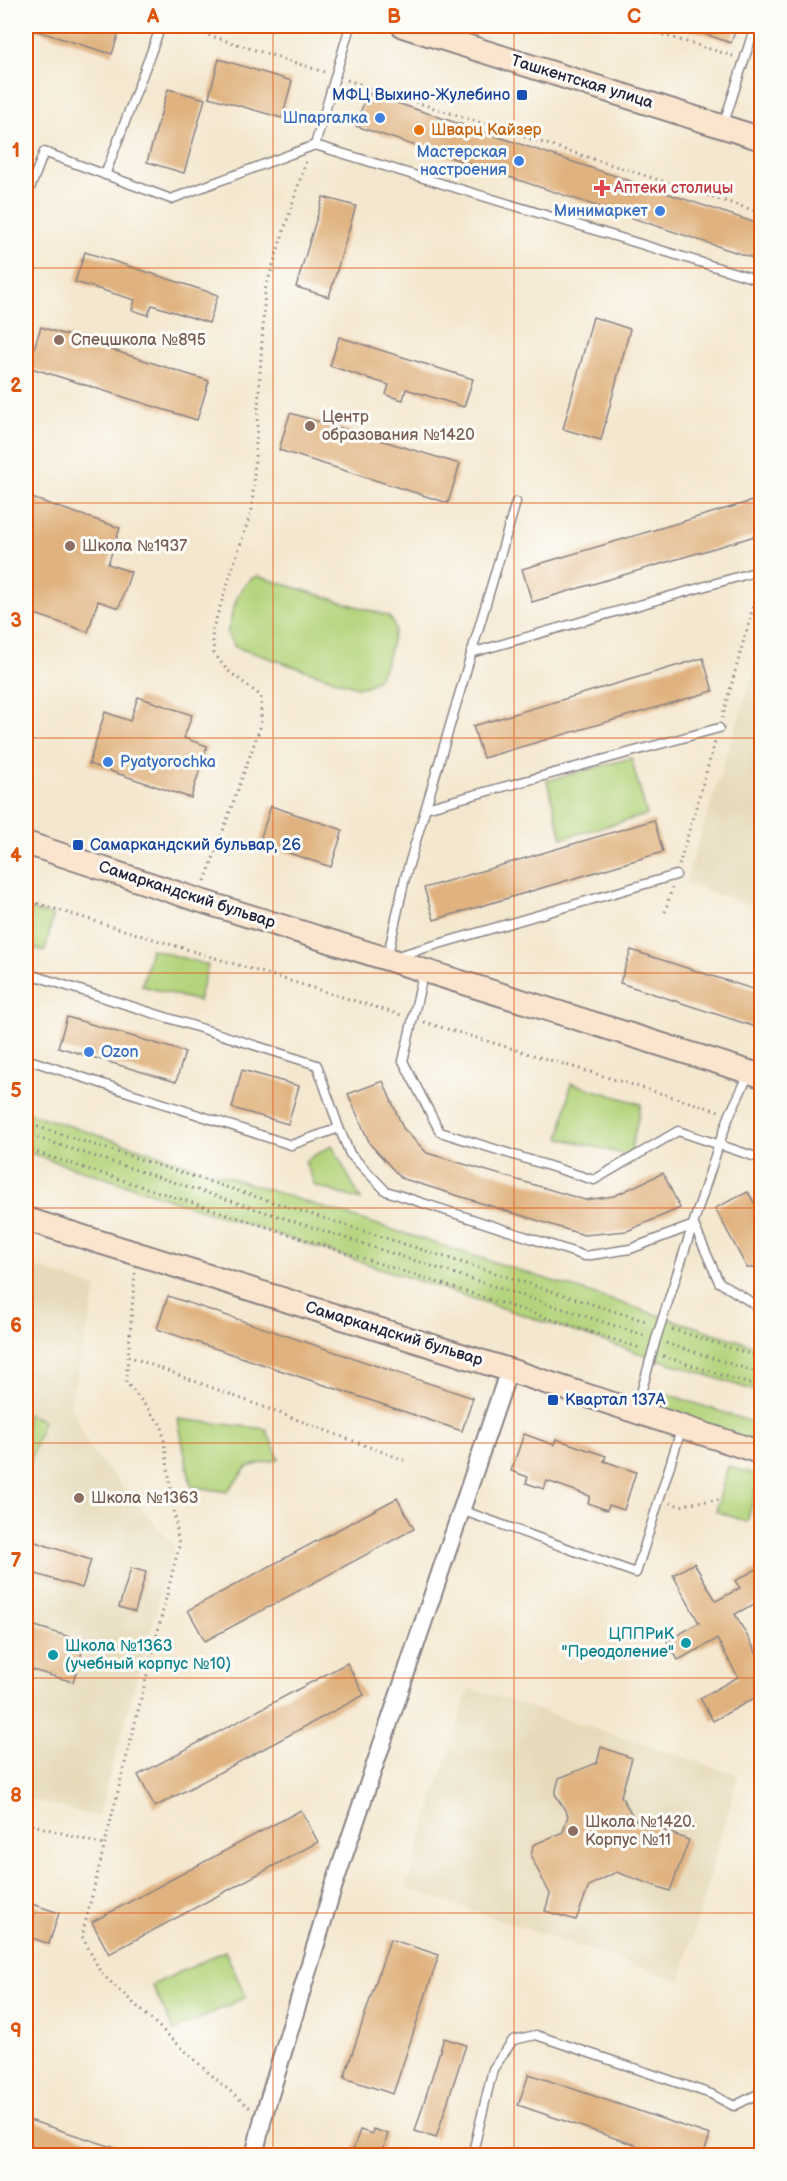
<svg xmlns="http://www.w3.org/2000/svg" width="787" height="2181" viewBox="0 0 787 2181" font-family="'Balsamiq Sans',sans-serif">
  <rect width="100%" height="100%" fill="#fdfcf7"/>
  <filter id="ink" filterUnits="userSpaceOnUse"><feTurbulence type="fractalNoise" baseFrequency=".0167" numOctaves="2"/><feDisplacementMap in="SourceGraphic" scale="12" xChannelSelector="R" yChannelSelector="G"/><feConvolveMatrix kernelMatrix="1 2 1 2 8 2 1 2 1" color-interpolation-filters="sRGB"/></filter>
  <filter id="wash" filterUnits="userSpaceOnUse"><feTurbulence type="fractalNoise" baseFrequency=".008" numOctaves="4" result="noise"/><feDisplacementMap in="SourceGraphic" scale="24" xChannelSelector="R" yChannelSelector="G"/><feGaussianBlur stdDeviation="1.35" result="paint"/><feColorMatrix in="noise" values="0 0 0 0 0 0 0 0 0 0 0 0 0 0 0 0 0 1.4 0 .05"/><feComposite in="paint" operator="in"/></filter>
  <g filter="url(#wash)">
    <rect width="100%" height="100%" fill="#f4e7cf"/>
    <g fill="#e6daba">
      <path d="M761,649V909L685,883Z"/>
      <path d="M26,1264L97,1288L70,1405L91,1450L174,1546L98,1817L26,1798Z"/>
      <path d="M469,1688L738,1775L680,1981L406,1888Z"/>
    </g>
    <g fill="#b3d47b" stroke="#6a7b5b" stroke-width="1.5">
      <path d="M257,576L388,616L393,622L395,630C388,652 386,688 357,687L235,647L227,634C233,613 235,585 257,576Z"/>
      <path d="M631,758L647,815L562,838L547,781Z"/>
      <path d="M26,908L53,916L45,951L26,946Z"/>
      <path d="M151,949L208,965L198,1001L142,986Z"/>
      <path d="M571,1083L641,1104L630,1156L560,1138Z"/>
      <path d="M26,1112L761,1348V1393L26,1152Z"/>
      <path d="M332,1145L361,1200L315,1186L305,1161Z"/>
      <path d="M664,1393L761,1425V1447L656,1416Z"/>
      <path d="M26,1414L43,1420L26,1476Z"/>
      <path d="M178,1419L266,1429L279,1459L247,1467L227,1492L191,1486Z"/>
      <path d="M728,1466L760,1476L747,1522L716,1511Z"/>
      <path d="M225,1951L246,1997L174,2031L152,1985Z"/>
    </g>
    <g id="blocks">
      <g fill="#e0b27f">
        <path d="M31,26H121L112,54L30,29Z"/>
        <path d="M687,26H737L731,43L687,28Z"/>
        <path d="M219,59L292,81L282,118L209,97Z"/>
        <path d="M168,89L205,99L184,173L147,162Z"/>
        <path d="M367,93L762,225V261L356,126Z"/>
        <path d="M323,197L356,206L329,297L296,287Z"/>
        <path d="M85,252L218,295L209,323L152,305L148,315L132,310L135,300L75,282Z"/>
        <path d="M593,317L630,329L601,440L563,429Z"/>
        <path d="M41,327L209,381L197,420L28,367Z"/>
        <path d="M339,337L473,379L464,407L406,389L403,400L389,396L386,394L389,385L330,366Z"/>
        <path d="M290,413L460,464L448,503L279,450Z"/>
        <path d="M26,496L120,528L108,564L131,572L119,608L98,601L88,632L26,611Z"/>
        <path d="M752,501L762,534L532,602L522,569Z"/>
        <path d="M703,658L713,691L483,758L473,726Z"/>
        <path d="M138,697L192,715L184,738L207,746L191,798L89,764L105,712L130,721Z"/>
        <path d="M271,806L343,830L331,867L259,843Z"/>
        <path d="M654,820L663,852L434,920L424,888Z"/>
        <path d="M631,950L762,992V1029L620,983Z"/>
        <path d="M67,1017L185,1052L176,1082L58,1047Z"/>
        <path d="M242,1070L299,1086L288,1124L232,1108Z"/>
        <path d="M383,1081L403,1128L427,1153L585,1200L614,1196L663,1173L680,1208L627,1231L584,1235L401,1178L370,1144L348,1094Z"/>
        <path d="M748,1192L762,1216V1268H747L715,1208Z"/>
        <path d="M168,1296L473,1398L462,1431L157,1329Z"/>
        <path d="M524,1434L554,1445L556,1439L606,1456L604,1461L636,1472L624,1510L609,1505L607,1510L588,1503L590,1496L547,1481L544,1489L526,1483L528,1477L511,1471Z"/>
        <path d="M397,1498L414,1529L205,1641L188,1610Z"/>
        <path d="M26,1539L91,1560L82,1588L26,1571Z"/>
        <path d="M694,1563L716,1601L740,1588L735,1581L762,1566V1600L735,1614L762,1663V1694L713,1721L700,1698L738,1677L717,1639L678,1660L667,1641L699,1623L673,1575Z"/>
        <path d="M131,1568L146,1572L135,1612L119,1607Z"/>
        <path d="M26,1623L85,1642L73,1682L26,1668Z"/>
        <path d="M347,1663L364,1695L155,1807L138,1775Z"/>
        <path d="M601,1747L632,1758L621,1796L635,1820L689,1840L670,1891L616,1872L589,1886L576,1920L545,1911L550,1894L531,1857L533,1845L563,1832L568,1815L555,1794L559,1778L597,1763Z"/>
        <path d="M301,1810L318,1842L109,1954L92,1922Z"/>
        <path d="M26,1902L59,1913L49,1944L26,1936Z"/>
        <path d="M390,1939L439,1955L393,2094L344,2078Z"/>
        <path d="M444,2038L466,2045L436,2138L415,2131Z"/>
        <path d="M529,2074L710,2135L703,2156H667L518,2105Z"/>
        <path d="M26,2119L131,2153V2156H35L26,2152Z"/>
        <path d="M373,2129L388,2134L381,2156H351L360,2130L372,2134Z"/>
      </g>
    </g>
  </g>
  <g filter="url(#ink)">
    <use href="#blocks" fill-opacity="0" stroke="#8b8485" stroke-width="1.5"/>
    <g fill="none" stroke-linecap="round" stroke-linejoin="round">
      <defs>
        <g id="lane">
          <path d="M723,126L755,26"/>
          <path d="M315,145L350,26"/>
          <path d="M105,175L161,26"/>
          <path d="M26,199L44,152L171,199L315,145L762,281"/>
          <path d="M516,502L405,878L387,959L676,875"/>
          <path d="M471,653L762,570"/>
          <path d="M426,808L719,728"/>
          <path d="M424,971L403,1061L440,1132L594,1180L678,1131L762,1159"/>
          <path d="M26,973L317,1065L339,1128L350,1154L386,1191L585,1256L630,1249L694,1225L719,1282L762,1309"/>
          <path d="M26,1059L291,1145L339,1128"/>
          <path d="M636,1411L656,1339L719,1144L730,1114L749,1074"/>
          <path d="M461,1510L636,1573L682,1427"/>
          <path d="M472,2156L493,2069L513,2040L536,2035L711,2094L734,2106L762,2092"/>
        </g>
        <path id="street" d="M254,2156L263,2118L333,1888L509,1370"/>
        <g id="secondary">
          <path d="M403,26L762,139"/>
          <path d="M26,843L198,900L762,1076"/>
          <path d="M26,1219L509,1370L762,1453"/>
        </g>
      </defs>
      <use href="#lane" stroke="#8b8485" stroke-width="11"/>
      <use href="#street" stroke="#8b8485" stroke-width="20"/>
      <use href="#secondary" stroke="#8b8485" stroke-width="26"/>
      <g stroke="#8b8485" stroke-width="3" stroke-dasharray="1.5 4.5" stroke-linecap="butt">
        <path d="M180,26L324,72"/>
        <path d="M634,26L733,56"/>
        <path d="M347,80L762,213"/>
        <path d="M722,718L760,583"/>
        <path d="M679,865L715,742"/>
        <path d="M205,881L261,725V696L226,669L214,653L212,631L252,509L265,290L306,161"/>
        <path d="M26,900L401,1015"/>
        <path d="M665,912L672,888"/>
        <path d="M424,1022L719,1111"/>
        <path d="M26,1123L648,1322"/>
        <path d="M26,1134L646,1336"/>
        <path d="M26,1149L640,1348"/>
        <path d="M135,1273L126,1382L162,1426L179,1546L82,1936L101,1973L210,2074L250,2108"/>
        <path d="M672,1329L762,1358"/>
        <path d="M666,1343L762,1374"/>
        <path d="M128,1356L404,1460"/>
        <path d="M663,1356L762,1388"/>
        <path d="M755,1495L762,1493"/>
        <path d="M670,1503L681,1506L696,1502L719,1500"/>
        <path d="M26,1823L104,1845"/>
      </g>
      <use href="#lane" stroke="#fff" stroke-width="8"/>
      <use href="#street" stroke="#fff" stroke-width="16"/>
      <use href="#secondary" stroke="#fbe5cf" stroke-width="22"/>
    </g>
  </g>
  <path fill="none" stroke="#de560e" stroke-width="1.5" stroke-opacity="0.55" d="M273,26V2156M514,26V2156M26,268H762M26,503H762M26,738H762M26,973H762M26,1208H762M26,1443H762M26,1678H762M26,1913H762"/>
  <g fill="#1a4fb4" stroke="#fdfcf7" stroke-width="2">
    <rect x="516" y="89" width="12" height="12" rx="3"/>
    <rect x="72" y="839" width="12" height="12" rx="3"/>
    <rect x="547" y="1394" width="12" height="12" rx="3"/>
  </g>
  <g fill="#3f7fe0" stroke="#fdfcf7" stroke-width="2">
    <circle cx="380" cy="118" r="6"/>
    <circle cx="519" cy="161" r="6"/>
    <circle cx="660" cy="211" r="6"/>
    <circle cx="108" cy="762" r="6"/>
    <circle cx="89" cy="1052" r="6"/>
  </g>
  <circle fill="#e8710a" stroke="#fdfcf7" stroke-width="2" cx="419" cy="130" r="6"/>
  <path fill="#e0444e" stroke="#fdfcf7" stroke-width="2" d="M599 179h6v6h6v6h-6v6h-6v-6h-6v-6h6z"/>
  <g fill="#8d6e63" stroke="#fdfcf7" stroke-width="2">
    <circle cx="59" cy="340" r="6"/>
    <circle cx="310" cy="426" r="6"/>
    <circle cx="70" cy="546" r="6"/>
    <circle cx="79" cy="1498" r="6"/>
    <circle cx="573" cy="1831" r="6"/>
  </g>
  <g fill="#0f9aa8" stroke="#fdfcf7" stroke-width="2">
    <circle cx="686" cy="1643" r="6"/>
    <circle cx="53" cy="1655" r="6"/>
  </g>
  <g text-anchor="middle" dominant-baseline="central" stroke-width="6" stroke-linejoin="round" paint-order="stroke">
    <g font-size="16" fill="#22223b" stroke="#fdfcf7">
      <text transform="translate(582 82) rotate(17)">Ташкентская улица</text>
      <text transform="translate(187 895) rotate(18)">Самаркандский бульвар</text>
      <text transform="translate(394 1334) rotate(17)">Самаркандский бульвар</text>
    </g>
    <g font-size="16" fill="#164399" stroke="#fdfcf7" text-anchor="start">
      <text x="510" y="95" text-anchor="end">МФЦ Выхино-Жулебино</text>
      <text x="90" y="845">Самаркандский бульвар, 26</text>
      <text x="565" y="1400">Квартал 137А</text>
    </g>
    <g font-size="16" fill="#366cbe" stroke="#fdfcf7" text-anchor="end">
      <text x="368" y="118">Шпаргалка</text>
      <text x="507" y="152">Мастерская<tspan x="507" dy="18">настроения</tspan></text>
      <text x="648" y="211">Минимаркет</text>
      <text x="120" y="762" text-anchor="start">Pyatyorochka</text>
      <text x="101" y="1052" text-anchor="start">Ozon</text>
    </g>
    <g font-size="16" fill="#c56008" stroke="#fdfcf7" text-anchor="start">
      <text x="431" y="130">Шварц Кайзер</text>
    </g>
    <g font-size="16" fill="#be3a42" stroke="#fdfcf7" text-anchor="start">
      <text x="614" y="188">Аптеки столицы</text>
    </g>
    <g font-size="16" fill="#785e54" stroke="#fdfcf7" text-anchor="start">
      <text x="71" y="340">Спецшкола №895</text>
      <text x="322" y="417">Центр<tspan x="322" dy="18">образования №1420</tspan></text>
      <text x="82" y="546">Школа №1937</text>
      <text x="91" y="1498">Школа №1363</text>
      <text x="585" y="1822">Школа №1420.<tspan x="585" dy="18">Корпус №11</tspan></text>
    </g>
    <g font-size="16" fill="#0d838f" stroke="#fdfcf7" text-anchor="end">
      <text x="674" y="1634">ЦППРиК<tspan x="674" dy="18">"Преодоление"</tspan></text>
      <text x="65" y="1646" text-anchor="start">Школа №1363<tspan x="65" dy="18">(учебный корпус №10)</tspan></text>
    </g>
  </g>
  <rect width="787" height="2181" fill="none" stroke="#fdfcf7" stroke-width="66"/>
  <rect x="33" y="33" width="721" height="2115" fill="none" stroke="#de560e" stroke-width="2"/>
  <g font-size="20" text-anchor="middle" font-weight="bold" fill="#de560e">
    <text x="153" y="23">A</text>
    <text x="394" y="23">B</text>
    <text x="634" y="23">C</text>
    <text x="16" y="157">1</text>
    <text x="16" y="392">2</text>
    <text x="16" y="627">3</text>
    <text x="16" y="862">4</text>
    <text x="16" y="1097">5</text>
    <text x="16" y="1332">6</text>
    <text x="16" y="1567">7</text>
    <text x="16" y="1802">8</text>
    <text x="16" y="2037">9</text>
  </g>
</svg>
